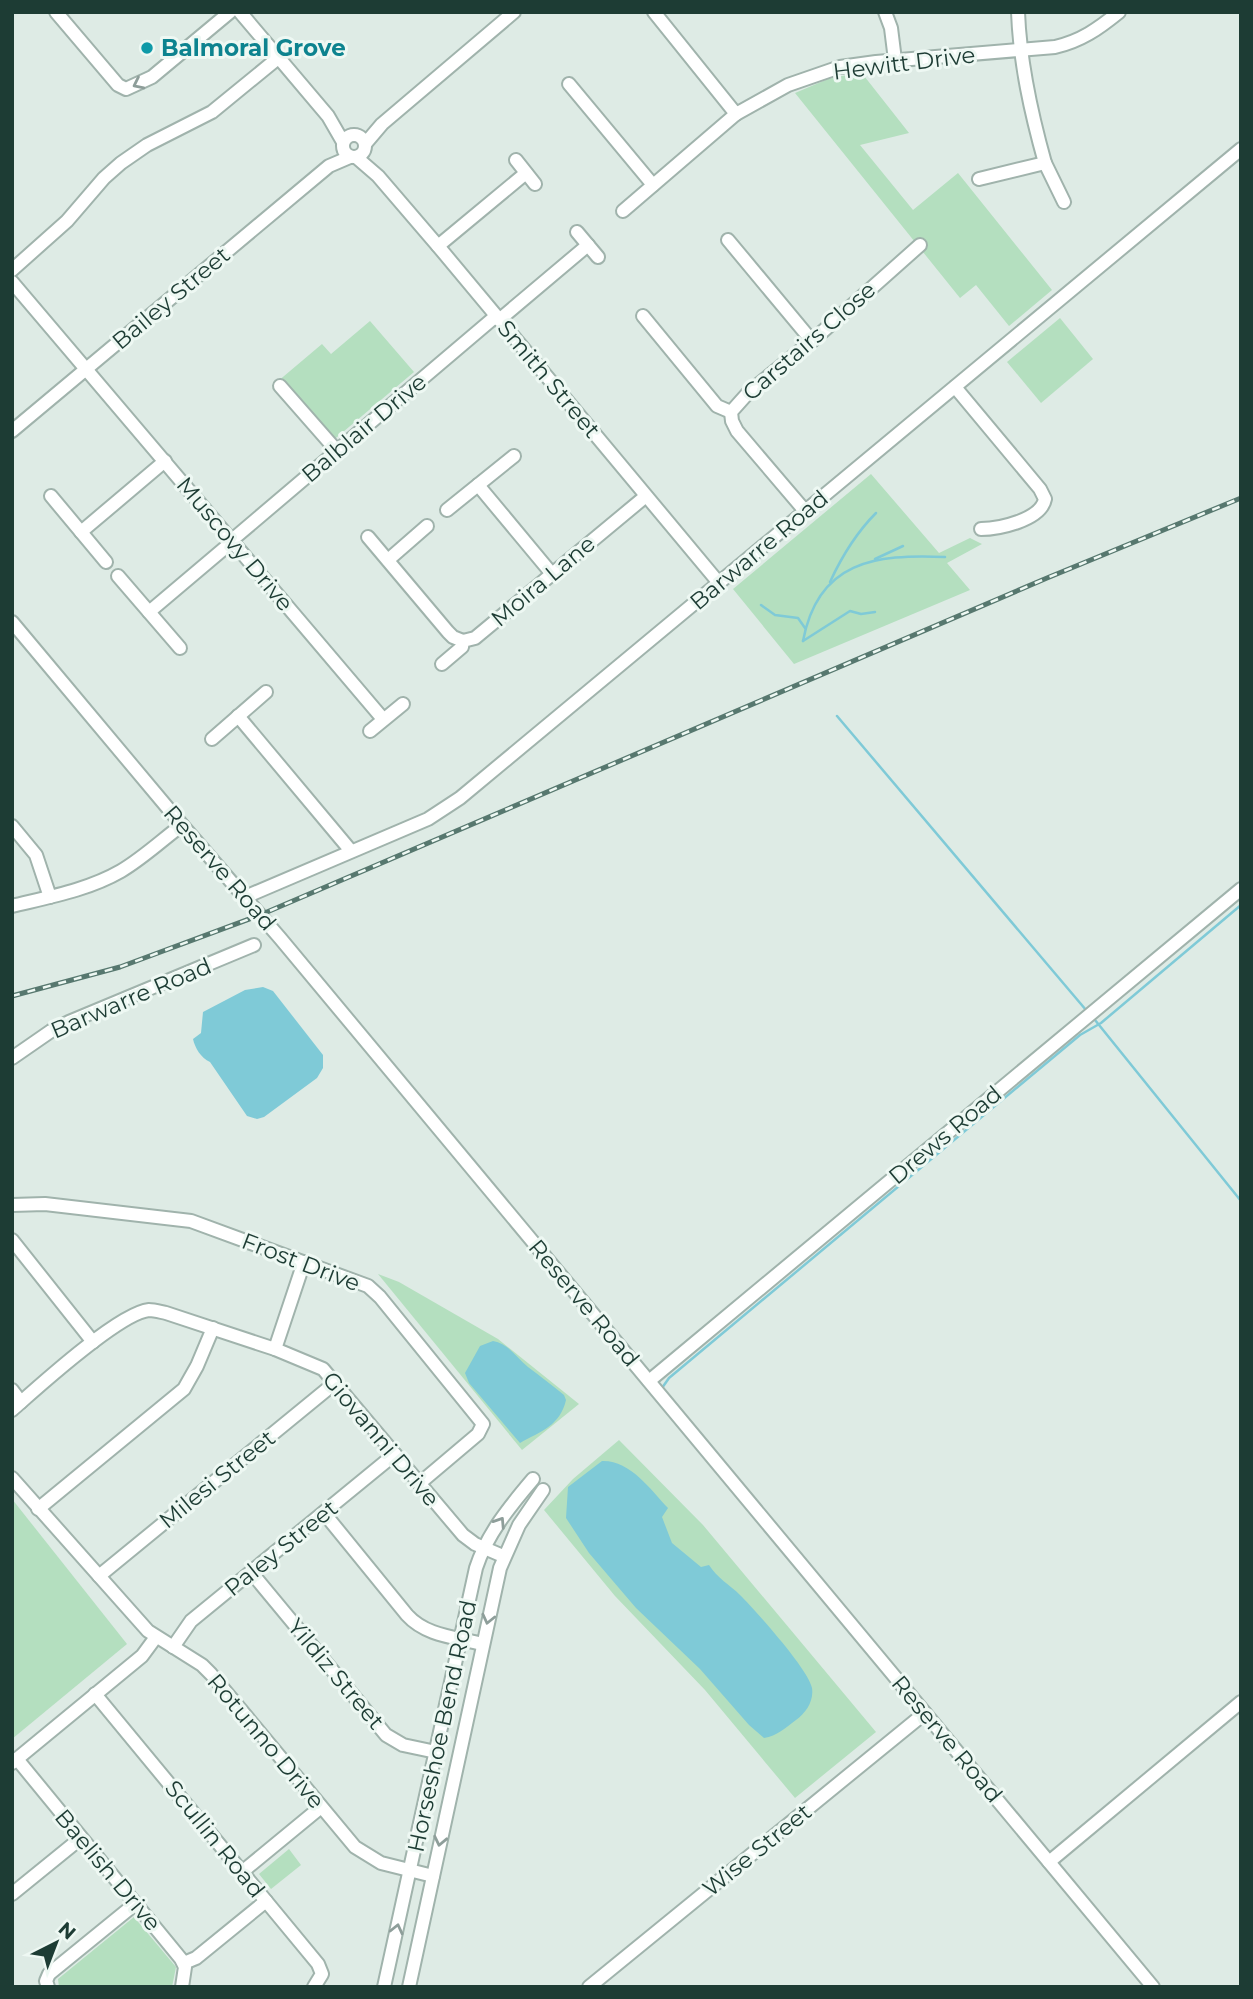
<svg xmlns="http://www.w3.org/2000/svg" width="1253" height="1999" viewBox="0 0 1253 1999" font-family="Montserrat,sans-serif">
  <rect width="100%" height="100%" fill="#deebe5"/>
  <g fill="#b4dfbf">
    <path d="M861,72L909,133L860,145L913,210L958,173L1052,290L1009,326L976,285L960,298L795,93L828,79Z"/>
    <path d="M1060,318L1093,359L1041,403L1007,362Z"/>
    <path d="M370,321L414,372L330,443L277,382L322,344L331,354Z"/>
    <path d="M871,474L939,553L970,538L982,544L947,563L970,590L794,664L733,589Z"/>
    <path d="M378,1274L399,1282L498,1339L579,1404L522,1450Z"/>
    <path d="M619,1440L703,1525L876,1732L795,1798L705,1690L615,1596L544,1510L573,1479Z"/>
    <path d="M12,1499L127,1644L12,1739Z"/>
    <path d="M289,1849L301,1865L271,1889L259,1874Z"/>
    <path d="M134,1917L176,1967L172,1987H59L58,1979Z"/>
  </g>
  <g fill="#7fcad7">
    <path d="M263,987L273,991L323,1055V1068L317,1078L264,1117L257,1119L247,1116L210,1062C201,1058 195,1048 193,1039L201,1033L203,1012L245,990Z"/>
    <path d="M493,1341C509,1344 516,1357 528,1367C540,1376 552,1385 564,1395L566,1400C560,1426 541,1431 520,1443L469,1383L465,1373L480,1346Z"/>
    <path d="M602,1461C630,1460 650,1489 668,1508L662,1517L672,1543L701,1567L709,1565C717,1578 730,1585 740,1595C755,1610 809,1670 812,1688C814,1701 806,1713 796,1720C785,1728 777,1736 764,1738L749,1725L700,1669L636,1608L589,1553L566,1518L568,1487Z"/>
  </g>
  <g fill="none" stroke-linecap="round" stroke-linejoin="round">
    <g stroke="#7fcad7" stroke-width="2.5">
      <path d="M875,559L903,546"/>
      <path d="M830,582C842,556 856,533 876,513"/>
      <path d="M761,605L775,615L798,618L805,628"/>
      <path d="M803,641C818,561 875,554 945,557"/>
      <path d="M803,641L850,611L861,614L875,612"/>
      <path d="M837,716L1086,1010"/>
      <path d="M1095,1020L1241,1201"/>
      <path d="M662,1388L669,1378L1080,1035L1101,1023L1241,905"/>
    </g>
    <defs>
      <g id="minor">
        <path d="M56,12L118,85L126,89L152,77L230,12"/>
        <path d="M240,12L328,116L343,142"/>
        <path d="M654,12L736,114L788,85L840,67L876,62L1055,47C1081,41 1098,29 1119,12"/>
        <path d="M885,12L891,28L895,60"/>
        <path d="M569,84L653,185"/>
        <circle cx="354" cy="146" r="11"/>
        <path d="M365,144L382,124L514,12"/>
        <path d="M356,157L378,176L438,246L719,583"/>
        <path d="M516,160L535,184"/>
        <path d="M1045,163L1064,202"/>
        <path d="M979,179L1045,163C1031,113 1020,64 1018,12"/>
        <path d="M623,211L736,114"/>
        <path d="M577,232L598,257"/>
        <path d="M728,240L812,341"/>
        <path d="M438,246L526,173"/>
        <path d="M12,270L67,221L104,178L121,163L147,145L212,112L278,58"/>
        <path d="M12,282L383,719"/>
        <path d="M643,316L717,406L731,412"/>
        <path d="M499,320L588,245"/>
        <path d="M280,386L337,451"/>
        <path d="M955,387L1040,489L1045,499C1041,520 999,529 981,529"/>
        <path d="M12,431L329,166L350,157"/>
        <path d="M478,485L552,574"/>
        <path d="M51,496L106,562"/>
        <path d="M447,510L514,456"/>
        <path d="M805,511L737,431L732,421L731,412L748,393L812,341L920,245"/>
        <path d="M81,532L165,461"/>
        <path d="M368,537L448,632L453,637L463,641"/>
        <path d="M232,540L496,316"/>
        <path d="M388,560L427,526"/>
        <path d="M118,576L180,648"/>
        <path d="M149,612L233,541"/>
        <path d="M12,622L182,825L280,938L1153,1987"/>
        <path d="M442,664L462,647L463,641L475,638L646,496"/>
        <path d="M238,716L351,851"/>
        <path d="M370,731L403,704"/>
        <path d="M212,739L266,692"/>
        <path d="M12,826L36,855L50,897"/>
        <path d="M245,897L428,819L460,798L1241,149"/>
        <path d="M12,906C49,897 88,890 121,871C143,858 162,840 182,825"/>
        <path d="M12,1058L51,1031L69,1022L254,945"/>
        <path d="M12,1205L45,1204L191,1221L368,1286L380,1297L483,1424L478,1434L420,1483"/>
        <path d="M12,1240L93,1342"/>
        <path d="M275,1349L304,1262"/>
        <path d="M649,1381L1241,889"/>
        <path d="M12,1390L21,1402"/>
        <path d="M12,1410C38,1387 119,1313 149,1310C154,1310 161,1312 166,1313L275,1349L323,1369L463,1535L475,1544L503,1556"/>
        <path d="M12,1478L148,1631L202,1665L211,1674L355,1847L381,1863L433,1876"/>
        <path d="M38,1509L184,1389L197,1366L213,1328"/>
        <path d="M324,1513L407,1615C426,1636 455,1637 482,1644"/>
        <path d="M251,1572L386,1735L403,1745L436,1752"/>
        <path d="M99,1576L336,1382"/>
        <path d="M173,1647L191,1621L395,1454"/>
        <path d="M95,1694L318,1964L322,1974L314,1987"/>
        <path d="M17,1759L181,1959L185,1967L182,1987"/>
        <path d="M12,1763L142,1656L156,1637"/>
        <path d="M1049,1862L1241,1702"/>
        <path d="M242,1872L321,1807"/>
        <path d="M12,1894L81,1838"/>
        <path d="M184,1963L196,1958L266,1901"/>
        <path d="M48,1987L46,1981L49,1974L135,1904"/>
        <path d="M384,1987L476,1568C487,1534 510,1506 533,1479"/>
        <path d="M409,1987L500,1568L519,1525L543,1490"/>
        <path d="M589,1987L925,1713"/>
      </g>
    </defs>
    <use href="#minor" stroke="#a0b3ac" stroke-width="16"/>
    <use href="#minor" stroke="#fff" stroke-width="12"/>
    <defs>
      <path id="rail" d="M12,996L120,967L260,915L1047,578L1241,498"/>
    </defs>
    <use href="#rail" stroke="#57786f" stroke-width="5"/>
    <use href="#rail" stroke="#eef8f3" stroke-width="2.5" stroke-dasharray="8" stroke-linecap="butt"/>
  </g>
  <defs><path id="oneway-chevron" d="M-2-3.5L2.5 0L-2 3.5" fill="none" stroke-width="1.6" stroke-linecap="round" stroke-linejoin="round" transform="scale(1.75)"/></defs>
  <g stroke="#8e9e9a">
    <use href="#oneway-chevron" transform="translate(138 84) rotate(154)"/>
    <use href="#oneway-chevron" transform="translate(500 1522) rotate(-57)"/>
    <use href="#oneway-chevron" transform="translate(488 1619) rotate(103)"/>
    <use href="#oneway-chevron" transform="translate(440 1841) rotate(102)"/>
    <use href="#oneway-chevron" transform="translate(397 1929) rotate(-77)"/>
  </g>
  <circle fill="#0f9aa8" stroke="#eef8f3" stroke-width="2.5" cx="147" cy="48" r="7"/>
  <g text-anchor="middle" dominant-baseline="central" stroke-width="6" stroke-linejoin="round" paint-order="stroke">
    <g font-size="23" font-weight="bold" fill="#0d838f" stroke="#eef8f3" text-anchor="start">
      <text x="161" y="48">Balmoral Grove</text>
    </g>
    <g font-size="23" fill="#1d3c34" stroke="#eef8f3">
      <text transform="translate(904 63) rotate(-7)">Hewitt Drive</text>
      <text transform="translate(171 298) rotate(-40)">Bailey Street</text>
      <text transform="translate(809 341) rotate(-41)">Carstairs Close</text>
      <text transform="translate(549 379) rotate(50)">Smith Street</text>
      <text transform="translate(364 428) rotate(-40)">Balblair Drive</text>
      <text transform="translate(235 544) rotate(50)">Muscovy Drive</text>
      <text transform="translate(759 550) rotate(-40)">Barwarre Road</text>
      <text transform="translate(543 581) rotate(-40)">Moira Lane</text>
      <text transform="translate(220 868) rotate(49)">Reserve Road</text>
      <text transform="translate(131 998) rotate(-23)">Barwarre Road</text>
      <text transform="translate(945 1135) rotate(-40)">Drews Road</text>
      <text transform="translate(301 1262) rotate(21)">Frost Drive</text>
      <text transform="translate(584 1303) rotate(50)">Reserve Road</text>
      <text transform="translate(381 1439) rotate(50)">Giovanni Drive</text>
      <text transform="translate(217 1479) rotate(-39)">Milesi Street</text>
      <text transform="translate(281 1548) rotate(-39)">Paley Street</text>
      <text transform="translate(336 1674) rotate(50)">Yildiz Street</text>
      <text transform="translate(442 1726) rotate(-78)">Horseshoe Bend Road</text>
      <text transform="translate(947 1739) rotate(50)">Reserve Road</text>
      <text transform="translate(266 1741) rotate(50)">Rotunno Drive</text>
      <text transform="translate(215 1839) rotate(51)">Scullin Road</text>
      <text transform="translate(757 1850) rotate(-39)">Wise Street</text>
      <text transform="translate(108 1870) rotate(50)">Baelish Drive</text>
    </g>
  </g>
  <rect width="1253" height="1999" fill="none" stroke="#1d3c34" stroke-width="28"/>
  <g transform="translate(56 1943) rotate(42)" stroke="#eef8f3" stroke-width="5" paint-order="stroke">
  <path d="M0-5L12 26L0 18L-12 26Z" fill="#1d3c34"/>
  <text y="-10" font-size="19" font-weight="bold" text-anchor="middle" fill="#1d3c34">N</text>
  </g>
</svg>
